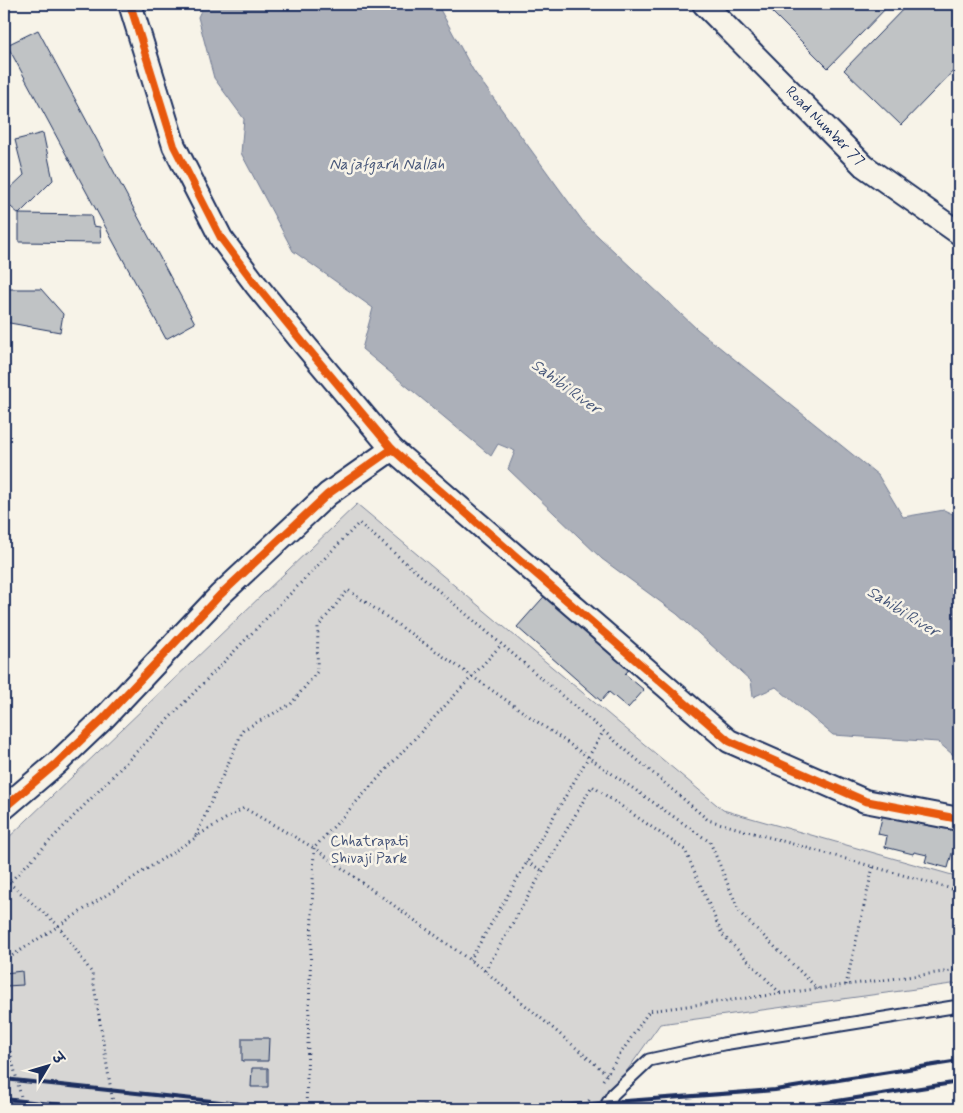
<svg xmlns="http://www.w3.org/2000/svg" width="963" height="1113" viewBox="0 0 963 1113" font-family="Mynerve,'Playpen Sans Deva',sans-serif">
  <rect width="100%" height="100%" fill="#f7f3e8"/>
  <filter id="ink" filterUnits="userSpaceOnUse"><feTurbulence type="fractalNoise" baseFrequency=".02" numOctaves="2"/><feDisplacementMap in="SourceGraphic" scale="10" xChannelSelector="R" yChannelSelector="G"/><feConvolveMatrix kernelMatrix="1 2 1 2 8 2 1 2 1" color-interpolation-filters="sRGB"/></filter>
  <g filter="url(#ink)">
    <path fill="#d7d6d4" stroke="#798299" d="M357,504L723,810L959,877V983L660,1024L600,1109H4V842Z"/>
    <path fill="#acb0b9" stroke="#727c95" d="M204,4H437L473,70L584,223L697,329L878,475L903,517L944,510L959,517V760L938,742L833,735L776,687L753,697L751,681L677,614L602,559L508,469L515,451L498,444L491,456L362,349L373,308L293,251L241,153L244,119L214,78L198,17Z"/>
    <g fill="#c0c3c5" stroke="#1b2f5e">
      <path d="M780,4H890L828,68L772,12Z"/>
      <path d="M908,4H959V65L901,125L844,70Z"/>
      <path d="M38,30L195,323L166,339L7,45Z"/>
      <path d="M43,133L53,180L19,214L4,201V194L24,175L15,140Z"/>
      <path d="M19,214L91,215L93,226L100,227L101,243L19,242Z"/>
      <path d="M5,289H41L63,314L60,332L4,322Z"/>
      <path d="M549,591L633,665L625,674L644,690L628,708L609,692L601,701L517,627Z"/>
      <path d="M885,806L959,825V855L952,853L948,868L925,862L927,855L914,852L913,854L885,847L887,836L878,834Z"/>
      <path d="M22,971L23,985L6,986L5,973Z"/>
      <path d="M242,1038H269L268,1061H242Z"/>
      <path d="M252,1068H268V1087H251Z"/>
    </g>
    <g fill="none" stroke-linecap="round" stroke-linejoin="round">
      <defs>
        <path id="lane" d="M604,1109L613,1094L649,1060L723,1044L959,1006"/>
        <g id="street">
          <path d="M130,4L174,146L221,238L256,285L304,344L392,449L729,741L865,801L959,819"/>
          <path id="s1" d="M704,4L864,166L959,233"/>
          <path d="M4,808L57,763L103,719L220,595L328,494L392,449"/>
        </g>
      </defs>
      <use href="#lane" stroke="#1b2f5e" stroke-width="15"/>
      <use href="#street" stroke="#1b2f5e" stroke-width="26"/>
      <g stroke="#1b2f5e" stroke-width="3" stroke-dasharray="1 4" stroke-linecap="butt">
        <path d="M195,837L244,808L314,848L501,645"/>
        <path d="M527,862L543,871"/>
        <path d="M9,883L58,925L92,973L114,1109"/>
        <path d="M4,888L359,523L708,820L959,891"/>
        <path d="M470,960L603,732"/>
        <path d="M4,961L195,838L243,730L291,704L317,672L318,627L348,590L710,842L740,913L818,989"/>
        <path d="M485,971L592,786L685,850L722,934L781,994"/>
        <path d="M846,985L873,867"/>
        <path d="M4,1027L24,1109"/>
        <path d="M603,1080L649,1011L959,970"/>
        <path d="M306,1109L314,848L485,971L607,1074"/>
        <path d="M583,1109L590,1099"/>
      </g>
      <use href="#lane" stroke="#f7f3e8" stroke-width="11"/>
      <use href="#street" stroke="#f7f3e8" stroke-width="22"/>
      <g stroke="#1b2f5e" stroke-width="4">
        <path d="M4,1079L259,1106L493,1109"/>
        <path d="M4,1099L98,1109"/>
        <path d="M518,1109L775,1090L959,1061"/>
        <path d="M786,1109L959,1082"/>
      </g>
      <defs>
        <g id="cycleway">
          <path d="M130,4L174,146L221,238L256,285L304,344L392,449L729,741L865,801L959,819"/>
          <path d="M4,808L57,763L103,719L220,595L328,494L392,449"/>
        </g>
      </defs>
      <use href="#cycleway" stroke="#f7f3e8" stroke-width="11"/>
      <use href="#cycleway" stroke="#e8590c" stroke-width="8"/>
    </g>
  </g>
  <g text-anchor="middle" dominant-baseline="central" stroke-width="5" stroke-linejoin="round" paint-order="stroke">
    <g font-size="15" fill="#1b2f5e" stroke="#f7f3e8">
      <text stroke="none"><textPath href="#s1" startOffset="172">Road Number 77</textPath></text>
    </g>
    <g font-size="15" fill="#415076" stroke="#f7f3e8">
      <text x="369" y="842">Chhatrapati<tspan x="369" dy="17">Shivaji Park</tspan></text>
    </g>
    <g font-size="16" font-style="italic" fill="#465679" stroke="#f7f3e8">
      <text x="387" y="164">Najafgarh Nallah</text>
      <text transform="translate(566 387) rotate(36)">Sahibi River</text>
      <text transform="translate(903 612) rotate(32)">Sahibi River</text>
    </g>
  </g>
  <rect width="963" height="1113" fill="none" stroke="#f7f3e8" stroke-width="20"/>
  <rect x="10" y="10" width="943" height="1093" fill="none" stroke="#1b2f5e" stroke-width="2" filter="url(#ink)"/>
  <g transform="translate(48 1066) rotate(52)" stroke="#f7f3e8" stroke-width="4" paint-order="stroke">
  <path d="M0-4L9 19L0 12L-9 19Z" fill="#1b2f5e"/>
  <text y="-8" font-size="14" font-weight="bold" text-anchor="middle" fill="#1b2f5e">उ</text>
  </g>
</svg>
